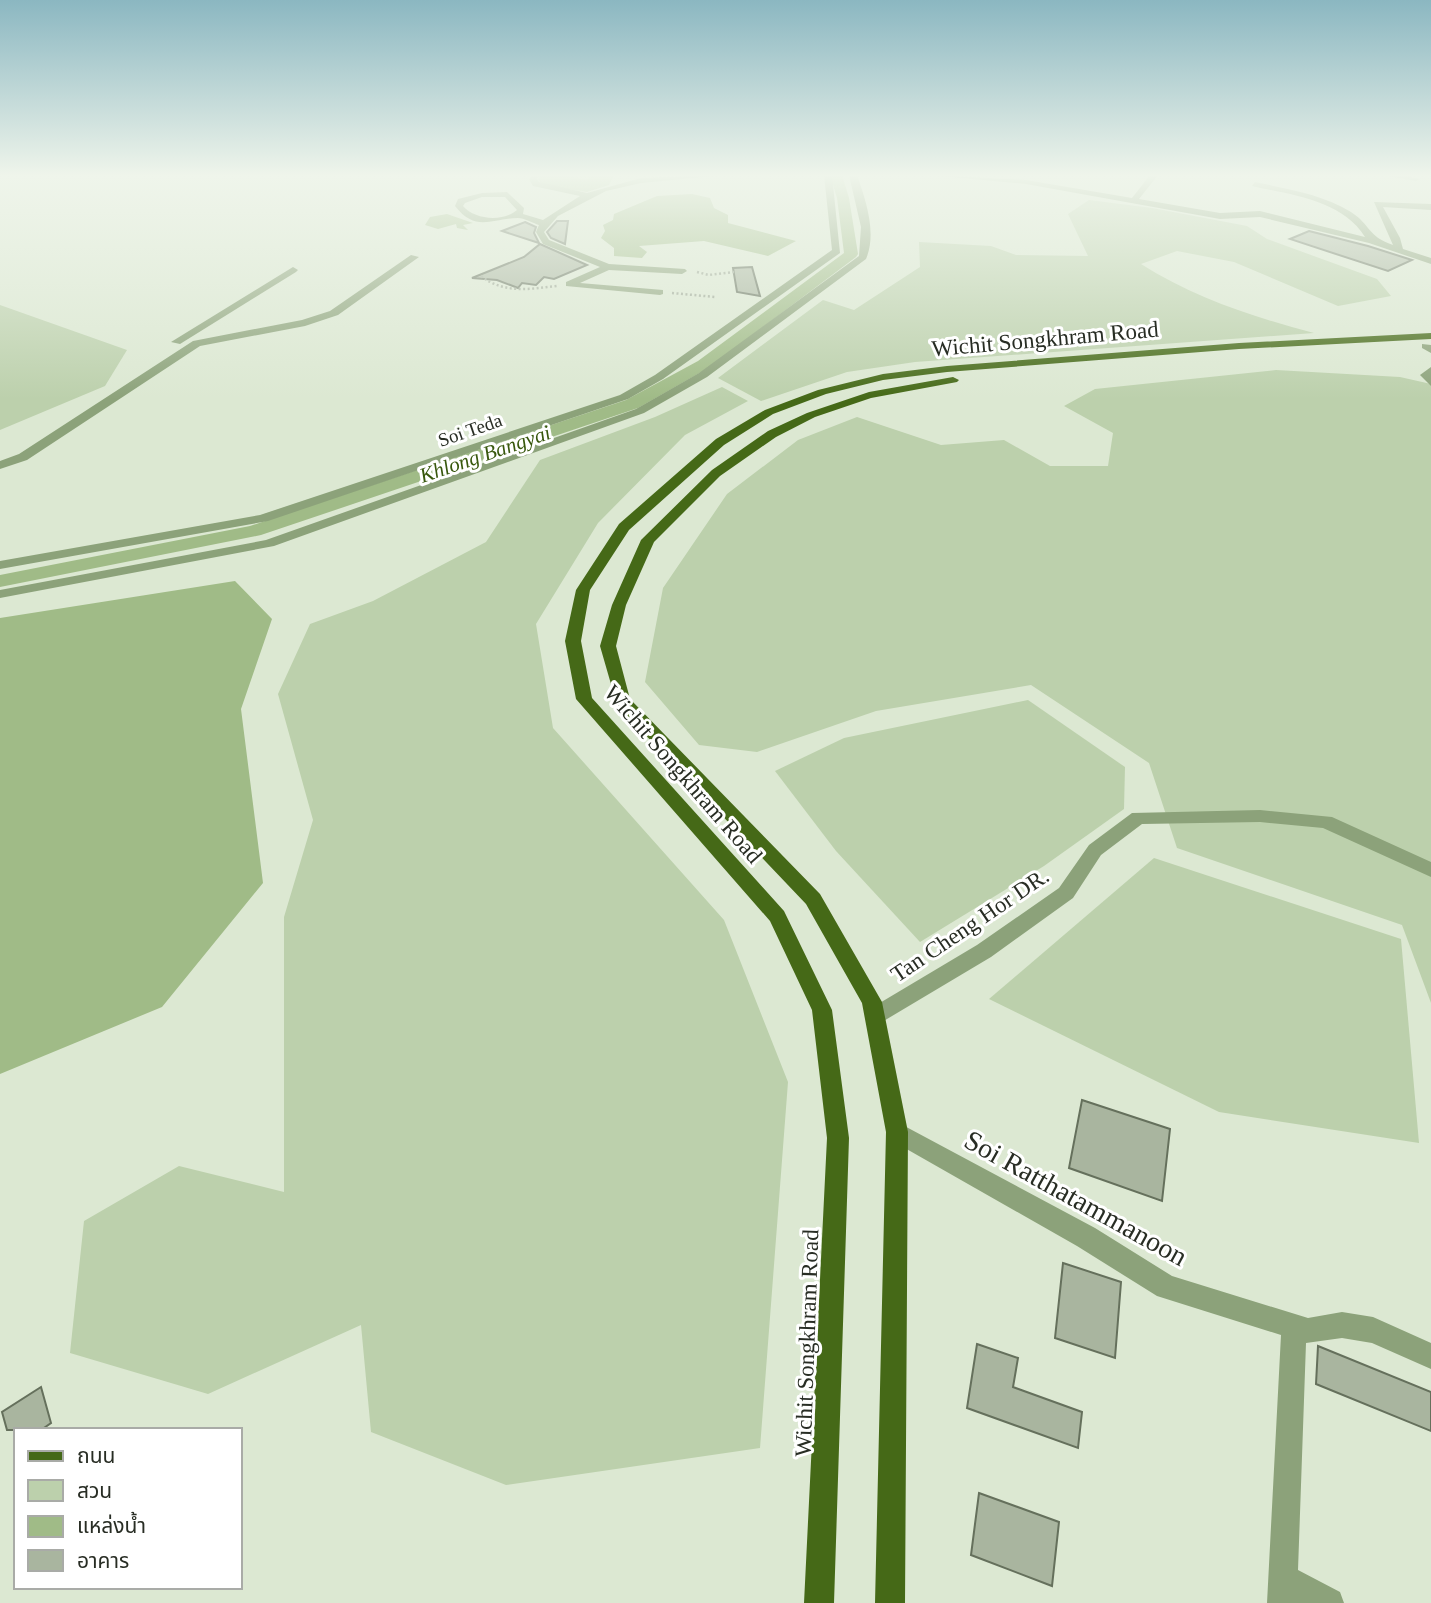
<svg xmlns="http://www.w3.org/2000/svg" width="1431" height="1603" viewBox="0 0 1431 1603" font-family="'Times New Roman','Noto Sans Thai',serif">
  <rect width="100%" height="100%" fill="#dce8d2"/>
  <g fill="#bcd0ac">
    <path d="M551,175H605L602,181C590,188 561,186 548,180L553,177Z"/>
    <path d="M1089,200L1152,208L1247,226L1267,239L1377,279L1391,296L1338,306L1234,262L1177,251L1141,264C1195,298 1253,317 1314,333L915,362L847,372L761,401L718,378L823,300L854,310L920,267L919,242L991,246L1016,255L1088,256L1068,214Z"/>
    <path d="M0,305L127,350L105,386L0,430Z"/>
    <path d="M1276,370L1400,377L1431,384V1003L1402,925L1177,848L1149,763L1031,685L876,711L757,752L699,745L645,682L663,588L727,494L798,440L857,417L941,445L1004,440L1050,466H1108L1113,433L1064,406L1095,389Z"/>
    <path d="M722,387L748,401L685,435L598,523L536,624L553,728L724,920L788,1082L760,1448L506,1485L371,1432L361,1325L208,1394L70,1353L84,1221L179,1166L284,1192V917L313,820L278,694L310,624L373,601L486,542L540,460L655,417Z"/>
    <path d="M1028,700L1125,767L1124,809L1044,866L920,942L836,851L775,771L844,738Z"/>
    <path d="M1154,858L1401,939L1419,1143L1219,1112L989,999Z"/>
  </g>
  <g fill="#a0bb87">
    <path d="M692,194L710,198L714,208L728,215V223L796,241L768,256L704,241L639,246L647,252L642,258L614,256V248L601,238L605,231L603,225L613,220L614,214L657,196Z"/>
    <path d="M447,214L473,223L463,225L468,230L457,228L456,224L438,229L425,225L430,217Z"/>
    <path d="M235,581L272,619L241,709L263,883L162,1007L0,1074V618Z"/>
  </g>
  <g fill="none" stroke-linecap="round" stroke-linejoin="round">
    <path fill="#a0bb87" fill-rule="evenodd" d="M830,175H842L849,198L858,254L856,257L710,367L638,408L261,535L0,587V575L250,526L626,400L698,361L844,253L837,198Z"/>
    <path fill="#a0bb87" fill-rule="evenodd" d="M541,175H563L586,180L594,175H614L609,185L587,192L542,185L538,179Z"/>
  </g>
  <g fill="#a9b59f" stroke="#65705c" stroke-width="2">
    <path d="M557,221H568L565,244L551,238L547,232Z"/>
    <path d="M525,222L536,227L534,233L539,243L502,231Z"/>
    <path d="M1309,231L1368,246L1412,260L1388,271L1290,239Z"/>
    <path d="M540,244L587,265L554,279L544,277L536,285L522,283L518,288L497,280L472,278L524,257Z"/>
    <path d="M752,267L760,296L737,292L733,268Z"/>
    <path d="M1082,1100L1170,1129L1162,1201L1069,1168Z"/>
    <path d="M1063,1263L1121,1282L1115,1358L1055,1338Z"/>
    <path d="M977,1344L1018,1358L1013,1387L1082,1412L1078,1448L967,1408Z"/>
    <path d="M1318,1346L1431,1392V1431L1316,1384Z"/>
    <path d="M41,1387L51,1423L41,1430H7L2,1412Z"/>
    <path d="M979,1493L1059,1522L1052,1586L971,1555Z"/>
  </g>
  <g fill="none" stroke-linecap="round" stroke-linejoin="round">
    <g stroke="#9da795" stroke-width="2.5" stroke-dasharray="2 2.5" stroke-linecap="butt">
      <path d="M697,272L709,275L734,272"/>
      <path d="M481,276C504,294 530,289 557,286"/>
      <path d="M672,293L715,297"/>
    </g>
    <g fill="#8ca27a" fill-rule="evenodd">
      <path d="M532,175H540L537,179L539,182L587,193L641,178L724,175L641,183L606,191L558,216L544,232L549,240L609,264L685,269L687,271L682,274L609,270L580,283L663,290V294L660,295L566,286V282L600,267L543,244L536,232L539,225C533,223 524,218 518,218C492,218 476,233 455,206L458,199L482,193L507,192L524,208L523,214L543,220L580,196L533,186L529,179ZM482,197H505L517,210C503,222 475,220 463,206L465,203Z"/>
      <path d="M824,175H832L840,253L663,379L628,399L268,521L0,569V561L260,515L620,395L655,375L832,250Z"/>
      <path d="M849,175H857C866,201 877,233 866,259L707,377L644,413L274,546L0,598V590L266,540L636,409L699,373L859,256L861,227Z"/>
      <path d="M929,175L1026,180L1132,198L1150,175H1158L1139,199L1220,213L1260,211L1365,237C1342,200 1291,195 1252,186L1255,182C1287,189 1322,194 1351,212C1371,225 1367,236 1393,245L1374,202L1431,204V210L1383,207L1400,238L1403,249L1431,258V264L1369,243L1260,217L1220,219L1026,184Z"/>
      <path d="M1382,175H1402L1420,179L1416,181Z"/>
      <path d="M411,255L419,257L338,315L305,326L200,346L27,460L0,469V461L19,454L193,341L302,320L330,311Z"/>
      <path d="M293,267L298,270L296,272L180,344L171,342Z"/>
      <path d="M1422,344L1431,345V353L1422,348Z"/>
      <path d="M1431,367V386L1420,375Z"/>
      <path d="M1260,810L1332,817L1431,862V877L1323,828L1260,822L1142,824L1101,855L1073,898L991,957L882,1022L875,1025L868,1022L865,1016L868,1010L977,945L1059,888L1089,845L1132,813Z"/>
      <path d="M897,1122L1095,1228L1172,1276L1308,1318L1342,1312L1373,1317L1431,1343V1369L1372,1343L1342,1338L1306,1343L1298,1570L1340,1592L1344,1603H1267L1281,1335L1157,1296L1077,1246L889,1139L886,1132L889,1125Z"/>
    </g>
    <g fill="#456917" fill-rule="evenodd">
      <path d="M1431,333V339L1239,349L947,372L883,380L826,394L773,414L724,445L629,530L590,590L581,641L592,698L784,911L832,1010L849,1138L834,1603H804L827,1138L812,1010L770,921L576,699L565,641L576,590L619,524L716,439L765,410L818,390L883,374L947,366L1239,343Z"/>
      <path d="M953,377L959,380L957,382L871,398L815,417L776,437L720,476L654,542L626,605L616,646L630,699L820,894L882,1002L908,1132L905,1603H875L886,1132L862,1003L806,904L617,705L600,646L612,605L641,540L712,470L768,431L807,413L869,392Z"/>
    </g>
  </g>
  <linearGradient id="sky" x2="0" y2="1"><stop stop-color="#8bb7c1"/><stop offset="0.44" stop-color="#eff5eb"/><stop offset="1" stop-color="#eff5eb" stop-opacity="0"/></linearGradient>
  <rect width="1431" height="399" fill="url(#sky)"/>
  <g text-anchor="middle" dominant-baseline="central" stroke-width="6" stroke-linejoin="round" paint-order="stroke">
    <g font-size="19" fill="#282d24" stroke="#fff">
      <text transform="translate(470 430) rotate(-19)">Soi Teda</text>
    </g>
    <g font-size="21" font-style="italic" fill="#38580d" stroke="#fff">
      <text transform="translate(485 454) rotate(-19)">Khlong Bangyai</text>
    </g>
    <g font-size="23" fill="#282d24" stroke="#fff">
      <text transform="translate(1045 339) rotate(-5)">Wichit Songkhram Road</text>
      <text transform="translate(683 774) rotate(49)">Wichit Songkhram Road</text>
      <text transform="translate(970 925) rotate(-34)">Tan Cheng Hor DR.</text>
      <text transform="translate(807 1343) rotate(-88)">Wichit Songkhram Road</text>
    </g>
    <g font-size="28" fill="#282d24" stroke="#fff">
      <text transform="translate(1076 1198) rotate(29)">Soi Ratthatammanoon</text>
    </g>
  </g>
  <rect x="14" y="1428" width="228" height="161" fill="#ffffff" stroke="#a9aba7" stroke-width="2"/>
  <rect x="28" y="1451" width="35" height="10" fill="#456917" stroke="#a9aba7" stroke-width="2"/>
  <text x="77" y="1463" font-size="21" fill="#282d24">ถนน</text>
  <rect x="28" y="1480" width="35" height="21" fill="#bcd0ac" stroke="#a9aba7" stroke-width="2"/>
  <text x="77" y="1498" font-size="21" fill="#282d24">สวน</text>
  <rect x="28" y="1516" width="35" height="21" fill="#a0bb87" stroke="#a9aba7" stroke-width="2"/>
  <text x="77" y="1533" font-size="21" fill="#282d24">แหล่งน้ำ</text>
  <rect x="28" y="1550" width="35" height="21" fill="#a9b59f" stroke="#a9aba7" stroke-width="2"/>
  <text x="77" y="1568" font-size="21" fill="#282d24">อาคาร</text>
</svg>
